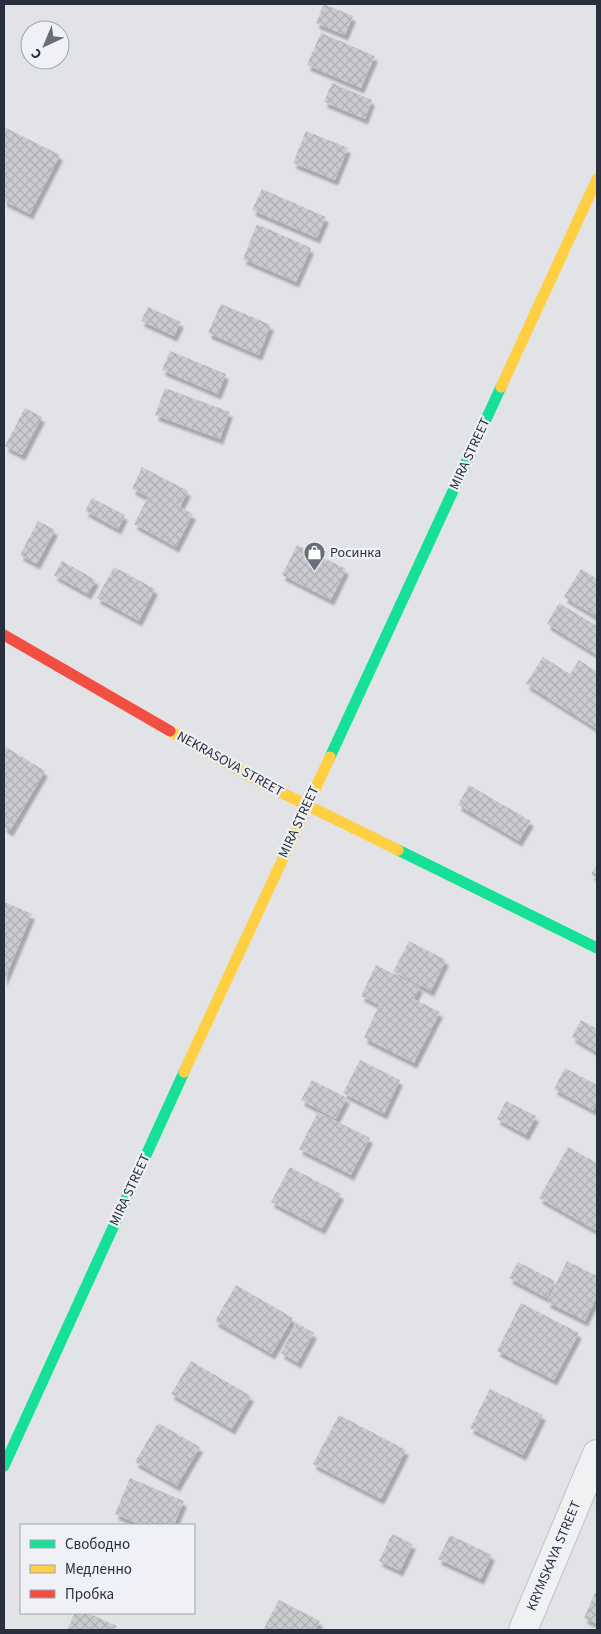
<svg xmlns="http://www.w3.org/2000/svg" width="601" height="1634" viewBox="0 0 601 1634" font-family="'Source Sans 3',sans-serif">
  <defs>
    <pattern id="building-cross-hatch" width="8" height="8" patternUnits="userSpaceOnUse" patternTransform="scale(1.25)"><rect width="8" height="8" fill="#cacbce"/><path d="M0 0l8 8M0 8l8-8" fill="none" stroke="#aeafb2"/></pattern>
    <filter id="shadow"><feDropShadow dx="3" dy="5.5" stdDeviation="1" flood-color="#0004"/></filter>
  </defs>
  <rect width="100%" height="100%" fill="#e2e3e6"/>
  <g fill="url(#building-cross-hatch)" filter="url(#shadow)">
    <path d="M324,4L353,16L345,35L316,23Z"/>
    <path d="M321,33L375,56L361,88L307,65Z"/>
    <path d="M332,83L372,100L365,119L324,102Z"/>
    <path d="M4,127L60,155L30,214L4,201Z"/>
    <path d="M306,131L348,148L335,180L293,163Z"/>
    <path d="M262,189L326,217L317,238L252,210Z"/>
    <path d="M257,224L311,248L296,282L243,259Z"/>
    <path d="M221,304L271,325L259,355L208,333Z"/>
    <path d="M148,307L181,322L174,336L141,321Z"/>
    <path d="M170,351L226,374L218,394L162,370Z"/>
    <path d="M165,388L230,412L220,439L155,415Z"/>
    <path d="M25,408L42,417L22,455L5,446Z"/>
    <path d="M142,467L188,491L180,507L193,514L176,547L134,524L148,497L132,489Z"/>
    <path d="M92,498L125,515L118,529L85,511Z"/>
    <path d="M38,521L55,530L37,564L20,555Z"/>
    <path d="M297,545L346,569L331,600L282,575Z"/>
    <path d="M62,561L96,580L88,594L54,575Z"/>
    <path d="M114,567L155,589L139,621L97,598Z"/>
    <path d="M581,569L597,579V617L564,597Z"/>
    <path d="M559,603L597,626V655L547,624Z"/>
    <path d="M543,657L570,674L579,660L597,672V729L526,684Z"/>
    <path d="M4,746L45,771L10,831L4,827Z"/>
    <path d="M469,785L531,821L519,841L458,805Z"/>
    <path d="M597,864V878L591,874Z"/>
    <path d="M4,902L32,914L4,981Z"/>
    <path d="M409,941L446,960L431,991L393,972Z"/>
    <path d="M376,965L420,987L414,999L440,1012L414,1063L364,1038L379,1005L361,996Z"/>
    <path d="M581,1020L597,1029V1052L572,1037Z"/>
    <path d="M360,1060L400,1080L384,1114L343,1093Z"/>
    <path d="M565,1068L597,1085V1102L593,1110L554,1089Z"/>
    <path d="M312,1080L347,1098L336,1119L301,1100Z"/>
    <path d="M506,1101L536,1116L526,1135L497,1119Z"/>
    <path d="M318,1112L370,1138L351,1175L299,1149Z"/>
    <path d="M568,1147L597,1163V1231L539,1198Z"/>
    <path d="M290,1167L341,1194L322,1229L271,1202Z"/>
    <path d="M567,1261L597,1276V1296L585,1321L547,1302Z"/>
    <path d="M518,1262L555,1281L547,1298L509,1278Z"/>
    <path d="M236,1285L293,1318L272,1354L215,1321Z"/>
    <path d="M521,1303L579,1333L554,1380L497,1351Z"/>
    <path d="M297,1323L314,1333L298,1363L281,1353Z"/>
    <path d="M191,1361L251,1396L232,1429L171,1394Z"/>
    <path d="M490,1389L543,1415L523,1455L470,1428Z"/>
    <path d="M339,1415L406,1450L381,1499L313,1464Z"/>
    <path d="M158,1423L200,1447L177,1486L135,1462Z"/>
    <path d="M130,1478L184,1501L174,1525H141L115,1514Z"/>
    <path d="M392,1534L413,1544L400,1571L379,1561Z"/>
    <path d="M450,1535L492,1555L481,1579L438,1559Z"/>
    <path d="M595,1593L597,1594V1624L584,1618Z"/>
    <path d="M279,1600L320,1621L315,1630H263Z"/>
    <path d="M75,1613H88L117,1626L115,1630H67Z"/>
  </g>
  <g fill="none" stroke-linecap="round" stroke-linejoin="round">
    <defs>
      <path id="street" d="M523,1630L597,1454"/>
    </defs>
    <use href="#street" stroke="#c0c1c4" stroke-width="30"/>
    <use href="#street" stroke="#f0f1f3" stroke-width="28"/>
    <g stroke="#16e098" stroke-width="11">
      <path d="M330,757L501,387"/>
      <path d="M398,850L597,948"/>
      <path d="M4,1466L184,1072"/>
    </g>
    <g stroke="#ffcf43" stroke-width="11">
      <path d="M501,387L597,179"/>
      <path d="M170,731L258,781L398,850"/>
      <path d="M184,1072L330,757"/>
    </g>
    <path stroke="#f24e42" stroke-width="11" d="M4,635L170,731"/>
  </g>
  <defs>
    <symbol id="shop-pin" viewBox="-11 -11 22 30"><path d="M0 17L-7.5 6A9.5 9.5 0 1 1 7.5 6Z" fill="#6a6e79" stroke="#eff1f6"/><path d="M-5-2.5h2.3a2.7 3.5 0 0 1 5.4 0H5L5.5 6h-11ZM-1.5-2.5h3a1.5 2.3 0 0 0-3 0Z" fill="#fff"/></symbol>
  </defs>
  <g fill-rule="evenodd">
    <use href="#shop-pin" x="302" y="540" width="25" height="34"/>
  </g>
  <g text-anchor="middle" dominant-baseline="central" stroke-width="4.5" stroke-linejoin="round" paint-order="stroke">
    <g font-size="14" fill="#292f3e" stroke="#eff1f6">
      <text transform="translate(470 454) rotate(-65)">MIRA STREET</text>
      <text transform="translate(230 764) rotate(29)">NEKRASOVA STREET</text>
      <text transform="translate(299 822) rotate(-65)">MIRA STREET</text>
      <text transform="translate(130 1190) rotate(-65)">MIRA STREET</text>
      <text transform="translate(554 1556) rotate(-67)">KRYMSKAYA STREET</text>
    </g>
    <g font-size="14" fill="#292f3e" stroke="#eff1f6" text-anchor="start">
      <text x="330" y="553">Росинка</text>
    </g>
  </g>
  <rect width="601" height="1634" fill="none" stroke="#292f3e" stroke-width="10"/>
  <rect x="20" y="1524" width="175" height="90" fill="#eff1f6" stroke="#a0a3ac"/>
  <rect x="30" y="1540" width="25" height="8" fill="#16e098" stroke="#a0a3ac"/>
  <text x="65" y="1549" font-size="15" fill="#292f3e">Свободно</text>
  <rect x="30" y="1565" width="25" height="8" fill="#ffcf43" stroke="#a0a3ac"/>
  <text x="65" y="1574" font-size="15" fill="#292f3e">Медленно</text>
  <rect x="30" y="1590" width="25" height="8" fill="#f24e42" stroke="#a0a3ac"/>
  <text x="65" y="1599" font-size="15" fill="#292f3e">Пробка</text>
  <g transform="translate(45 45) rotate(224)"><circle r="24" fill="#eff1f6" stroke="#a0a3ac"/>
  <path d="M0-4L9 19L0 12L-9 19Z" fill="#6a6e79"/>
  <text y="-8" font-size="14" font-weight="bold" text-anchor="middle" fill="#292f3e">С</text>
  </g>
</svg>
